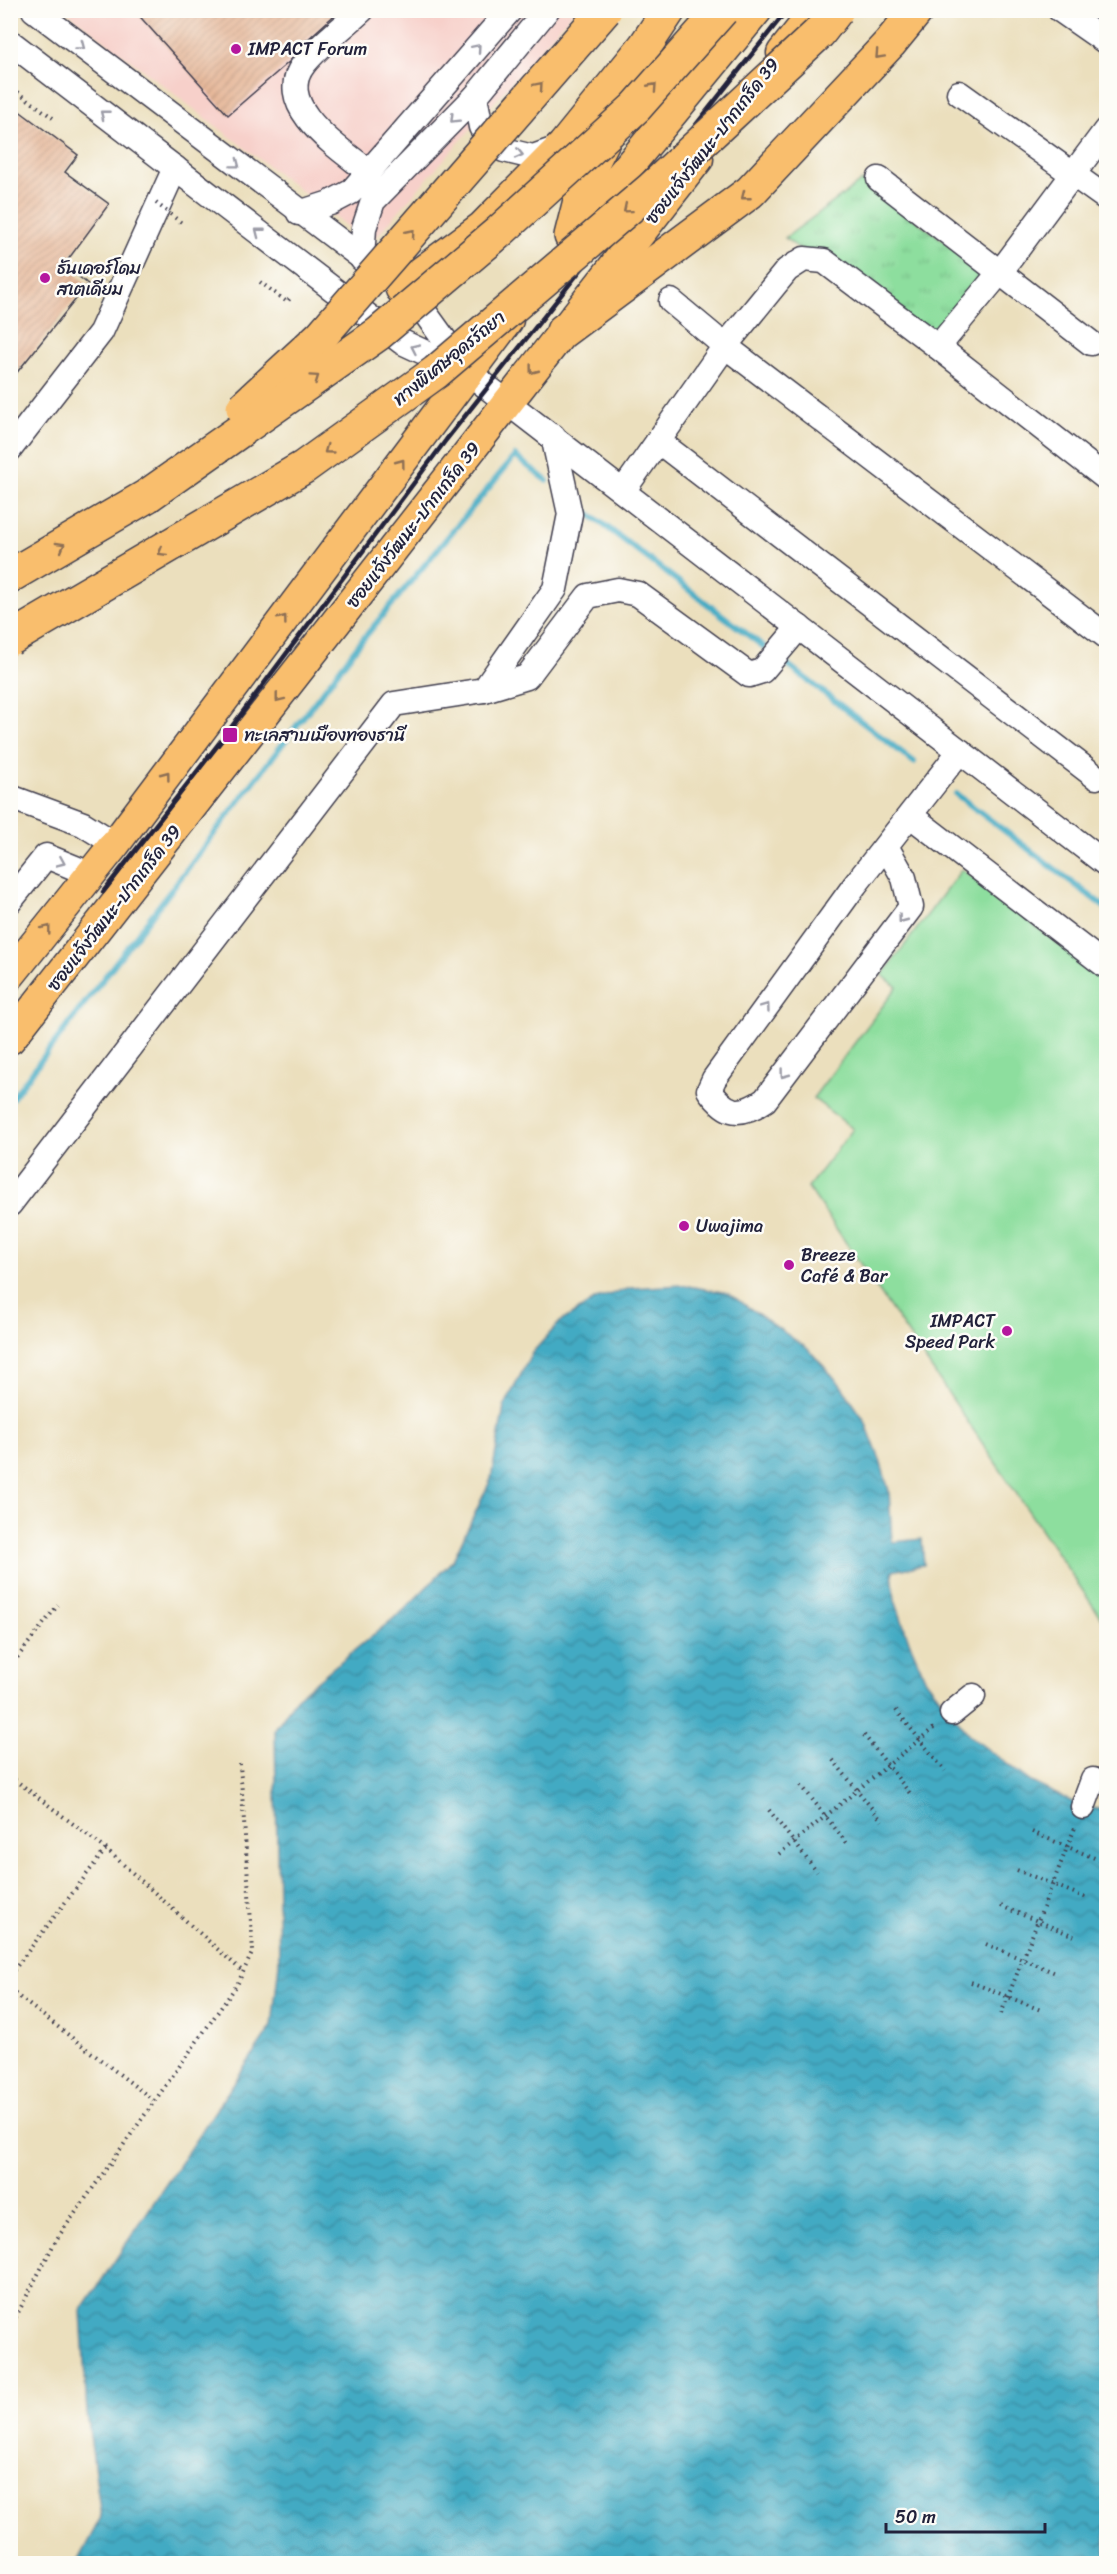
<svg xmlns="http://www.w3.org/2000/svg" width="1117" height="2574" viewBox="0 0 1117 2574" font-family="Sriracha,'Playpen Sans Thai',sans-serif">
  <defs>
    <pattern id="park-tufts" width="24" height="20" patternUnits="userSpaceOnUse" patternTransform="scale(1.5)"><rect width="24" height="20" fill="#8dde9e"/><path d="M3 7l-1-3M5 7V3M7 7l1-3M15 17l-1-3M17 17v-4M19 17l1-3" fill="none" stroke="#79be89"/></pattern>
    <pattern id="water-waves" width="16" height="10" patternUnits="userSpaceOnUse" patternTransform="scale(1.5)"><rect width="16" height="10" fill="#43aac3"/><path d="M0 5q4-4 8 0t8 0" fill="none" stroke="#388aa0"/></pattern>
    <pattern id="building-hatch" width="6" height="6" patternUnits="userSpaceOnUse" patternTransform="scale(1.5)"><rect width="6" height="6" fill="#e6b89a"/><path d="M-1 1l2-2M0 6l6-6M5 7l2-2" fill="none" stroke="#c59e86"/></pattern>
  </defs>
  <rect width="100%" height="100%" fill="#fdfcf7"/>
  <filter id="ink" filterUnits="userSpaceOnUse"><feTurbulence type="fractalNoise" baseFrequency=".0167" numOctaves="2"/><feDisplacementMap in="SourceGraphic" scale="12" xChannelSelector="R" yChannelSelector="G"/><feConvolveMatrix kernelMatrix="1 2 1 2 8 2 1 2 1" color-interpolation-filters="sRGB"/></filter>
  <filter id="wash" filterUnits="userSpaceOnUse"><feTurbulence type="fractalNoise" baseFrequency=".008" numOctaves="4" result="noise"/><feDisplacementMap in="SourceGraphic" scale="24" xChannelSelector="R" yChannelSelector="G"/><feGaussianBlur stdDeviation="1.35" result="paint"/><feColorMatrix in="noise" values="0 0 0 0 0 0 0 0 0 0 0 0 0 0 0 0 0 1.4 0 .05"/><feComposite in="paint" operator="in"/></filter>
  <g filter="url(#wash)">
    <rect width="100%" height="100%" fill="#ebdfbd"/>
    <path fill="#f7d0ca" d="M66,11H574L370,244Z"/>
    <path fill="url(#park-tufts)" stroke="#58806c" stroke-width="1.5" d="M862,181L985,271L925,344L785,238Z"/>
    <path fill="#8dde9e" stroke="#58806c" stroke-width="1.5" d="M962,869L1106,981V1625L808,1187L853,1129L813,1098L897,987L882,975Z"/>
    <path fill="url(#water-waves)" stroke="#32667f" stroke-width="1.5" d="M682,1285L728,1293L808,1349L840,1384L865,1421L880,1460L889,1491L892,1542L922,1539L924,1565L892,1571L895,1600L909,1641L926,1680L970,1736L1031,1782L1083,1807L1106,1810V2563L76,2564L101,2517L87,2413L81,2311L272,2026L279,1963L275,1729L297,1697L405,1609L453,1560L491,1479L504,1407L532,1353L560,1322L596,1299L631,1288Z"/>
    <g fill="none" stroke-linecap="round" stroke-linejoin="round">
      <g stroke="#43aac3" stroke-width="6">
        <path d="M583,509L764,647"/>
        <path d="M784,662L914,762"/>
        <path d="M956,794L1106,908"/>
        <path d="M10,1101L359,644L515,456L547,481"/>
      </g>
    </g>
    <g id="blocks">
      <g fill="url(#building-hatch)">
        <path d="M134,10H340L307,40L290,61L228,115Z"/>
        <path d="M10,104L78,155L65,172L109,204L64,265L88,284L10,381Z"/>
      </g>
    </g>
  </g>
  <g filter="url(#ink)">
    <use href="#blocks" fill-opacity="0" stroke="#403e4e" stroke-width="1.5"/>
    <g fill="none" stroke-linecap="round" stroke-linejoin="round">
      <defs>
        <g id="minor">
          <path d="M34,10L402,288L423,310L464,367"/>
          <path d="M362,10C343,28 320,44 304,64C271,106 342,150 369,172"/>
          <path d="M1060,10L1106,42"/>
          <path d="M10,42L402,342L469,373L1106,864"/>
          <path d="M959,93L1106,198"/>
          <path d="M475,97L481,127L491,142L504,150L533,157L561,147"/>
          <path d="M879,179L1091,343"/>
          <path d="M299,213L330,203L351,192L510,10"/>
          <path d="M362,259L364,228L373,201L475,97L547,10"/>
          <path d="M671,301L725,346L1106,636"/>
          <path d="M938,347L1106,478"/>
          <path d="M658,441L1096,777"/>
          <path d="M10,449L101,332L175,168"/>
          <path d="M623,491L725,346L787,270L804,259L824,261L938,347L1001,271L1106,130"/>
          <path d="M484,690L527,677L588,596L618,590L638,594L749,675L762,671L799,627"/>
          <path d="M10,797L83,824L115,844"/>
          <path d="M911,816L1106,966"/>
          <path d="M887,848L904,878L911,907L765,1100C740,1117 727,1115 709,1090L714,1079L855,885L960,751"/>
          <path d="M10,901L46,856L90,874"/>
          <path d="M10,1204L394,704L484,690L555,589L570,514L553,436"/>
          <path d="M952,1713L973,1696"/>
          <path d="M1083,1807L1093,1780"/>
        </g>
        <g id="major">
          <path d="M782,53L816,10"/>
          <path d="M571,236L757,10"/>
          <path d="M10,975L115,844L508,320"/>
          <path d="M10,1039L698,159"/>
        </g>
        <g id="highway">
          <path d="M571,236L587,173L607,133"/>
          <path d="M402,288L483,228L564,146L645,46L669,10"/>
          <path d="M563,331L750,192L890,43L917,10"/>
          <path d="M10,576L147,496"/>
        </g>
      </defs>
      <use href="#minor" stroke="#403e4e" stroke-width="27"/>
      <use href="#major" stroke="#403e4e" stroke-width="33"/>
      <use href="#highway" stroke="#403e4e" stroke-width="36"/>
      <g stroke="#403e4e" stroke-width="4" stroke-dasharray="1.5 4.5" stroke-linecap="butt">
        <path d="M18,92L53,118"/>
        <path d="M260,282L287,302L291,297"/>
        <path d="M10,1667L58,1605"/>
        <path d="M896,1710L945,1771"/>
        <path d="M864,1735L912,1796"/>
        <path d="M833,1760L882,1821"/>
        <path d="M10,1776L106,1849L243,1972"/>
        <path d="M801,1785L849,1846"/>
        <path d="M769,1810L817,1872"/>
        <path d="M1032,1832L1104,1862"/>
        <path d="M779,1854L935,1727"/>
        <path d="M1017,1870L1089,1899"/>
        <path d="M1001,1906L1074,1936"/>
        <path d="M986,1944L1058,1974"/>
        <path d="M10,1975L106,1849"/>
        <path d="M971,1982L1043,2011"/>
        <path d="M10,1990L153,2100"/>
        <path d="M1001,2014L1076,1825"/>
        <path d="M10,2328L56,2240L237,1985L253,1951L240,1764"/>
      </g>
      <use href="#minor" stroke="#fff" stroke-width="24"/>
      <use href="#major" stroke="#f9be6d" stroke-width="30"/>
      <use href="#highway" stroke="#f9be6d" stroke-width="33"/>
      <path stroke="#22223b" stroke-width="4.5" d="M103,892L227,733L446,440L787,10"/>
      <defs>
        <g id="highway-bridge">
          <path d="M243,408L321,336L605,10"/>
          <path d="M147,496L378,334L499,232L636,107L722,10"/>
          <path d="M10,639L304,467L436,372L651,189L819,33L837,10"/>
        </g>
      </defs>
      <use href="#highway-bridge" stroke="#403e4e" stroke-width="36" stroke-linecap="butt"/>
      <path stroke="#403e4e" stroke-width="4" stroke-dasharray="1.5 4.5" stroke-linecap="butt" d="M156,203L183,224"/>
      <use href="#highway-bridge" stroke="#f9be6d" stroke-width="33"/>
    </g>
    <defs><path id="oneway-chevron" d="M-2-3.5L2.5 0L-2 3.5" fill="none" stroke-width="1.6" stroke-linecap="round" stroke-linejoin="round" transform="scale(1.5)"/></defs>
    <g stroke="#9c9ca7">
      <use href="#oneway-chevron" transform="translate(81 46) rotate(37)"/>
      <use href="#oneway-chevron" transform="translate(477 48) rotate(-49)"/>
      <use href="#oneway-chevron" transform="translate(104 114) rotate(-142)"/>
      <use href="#oneway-chevron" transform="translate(454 119) rotate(135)"/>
      <use href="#oneway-chevron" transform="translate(519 154) rotate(13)"/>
      <use href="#oneway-chevron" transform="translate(236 164) rotate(37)"/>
      <use href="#oneway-chevron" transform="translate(259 232) rotate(-142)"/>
      <use href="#oneway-chevron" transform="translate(415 348) rotate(-155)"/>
      <use href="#oneway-chevron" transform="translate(61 862) rotate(23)"/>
      <use href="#oneway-chevron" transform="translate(902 919) rotate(127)"/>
      <use href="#oneway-chevron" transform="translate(766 1007) rotate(-54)"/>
      <use href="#oneway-chevron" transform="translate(784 1074) rotate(127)"/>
    </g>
    <g stroke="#8e7054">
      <use href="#oneway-chevron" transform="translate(879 55) rotate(133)"/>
      <use href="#oneway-chevron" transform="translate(539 86) rotate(-49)"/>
      <use href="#oneway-chevron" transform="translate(653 87) rotate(-48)"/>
      <use href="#oneway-chevron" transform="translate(745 196) rotate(142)"/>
      <use href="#oneway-chevron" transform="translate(627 209) rotate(140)"/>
      <use href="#oneway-chevron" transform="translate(411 233) rotate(-49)"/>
      <use href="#oneway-chevron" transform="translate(533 370) rotate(127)"/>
      <use href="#oneway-chevron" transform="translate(315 378) rotate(-35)"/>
      <use href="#oneway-chevron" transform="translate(328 450) rotate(144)"/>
      <use href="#oneway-chevron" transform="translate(401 463) rotate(-53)"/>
      <use href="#oneway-chevron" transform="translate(61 546) rotate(-30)"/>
      <use href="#oneway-chevron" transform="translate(162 552) rotate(149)"/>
      <use href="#oneway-chevron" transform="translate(283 619) rotate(-53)"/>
      <use href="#oneway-chevron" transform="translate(279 698) rotate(128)"/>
      <use href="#oneway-chevron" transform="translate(166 775) rotate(-53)"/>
      <use href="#oneway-chevron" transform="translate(47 929) rotate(-52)"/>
    </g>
  </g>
  <g fill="#b5179e" stroke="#fdfcf7" stroke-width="2">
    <circle cx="236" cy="49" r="6"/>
    <circle cx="45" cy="278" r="6"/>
    <rect x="222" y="727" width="16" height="16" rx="3"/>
    <circle cx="684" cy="1226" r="6"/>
    <circle cx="789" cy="1265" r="6"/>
    <circle cx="1007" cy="1331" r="6"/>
  </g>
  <g text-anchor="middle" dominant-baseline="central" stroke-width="5" stroke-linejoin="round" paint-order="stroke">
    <g font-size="18" fill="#22223b" stroke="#fdfcf7" text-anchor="start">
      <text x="248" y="49">IMPACT Forum</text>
      <text x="57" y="268">ธันเดอร์โดม<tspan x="57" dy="21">สเตเดียม</tspan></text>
      <text x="244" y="735">ทะเลสาบเมืองทองธานี</text>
      <text x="696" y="1226">Uwajima</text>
      <text x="801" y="1255">Breeze<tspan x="801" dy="21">Café &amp; Bar</tspan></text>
      <text x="995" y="1321" text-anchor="end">IMPACT<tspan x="995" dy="21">Speed Park</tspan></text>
    </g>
    <g font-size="18" fill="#22223b" stroke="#fdfcf7">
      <text transform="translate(712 141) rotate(-52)">ซอยแจ้งวัฒนะ-ปากเกร็ด 39</text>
      <text transform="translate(449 358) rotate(-39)">ทางพิเศษอุดรรัถยา</text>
      <text transform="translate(413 525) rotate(-52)">ซอยแจ้งวัฒนะ-ปากเกร็ด 39</text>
      <text transform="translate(114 908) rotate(-52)">ซอยแจ้งวัฒนะ-ปากเกร็ด 39</text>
    </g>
  </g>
  <rect width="1117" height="2574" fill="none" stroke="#fdfcf7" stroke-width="36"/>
  <path d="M886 2523v9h159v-9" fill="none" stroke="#22223b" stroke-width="3"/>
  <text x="895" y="2523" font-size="18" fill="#22223b" stroke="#fdfcf7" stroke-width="4.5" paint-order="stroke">50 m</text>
</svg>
